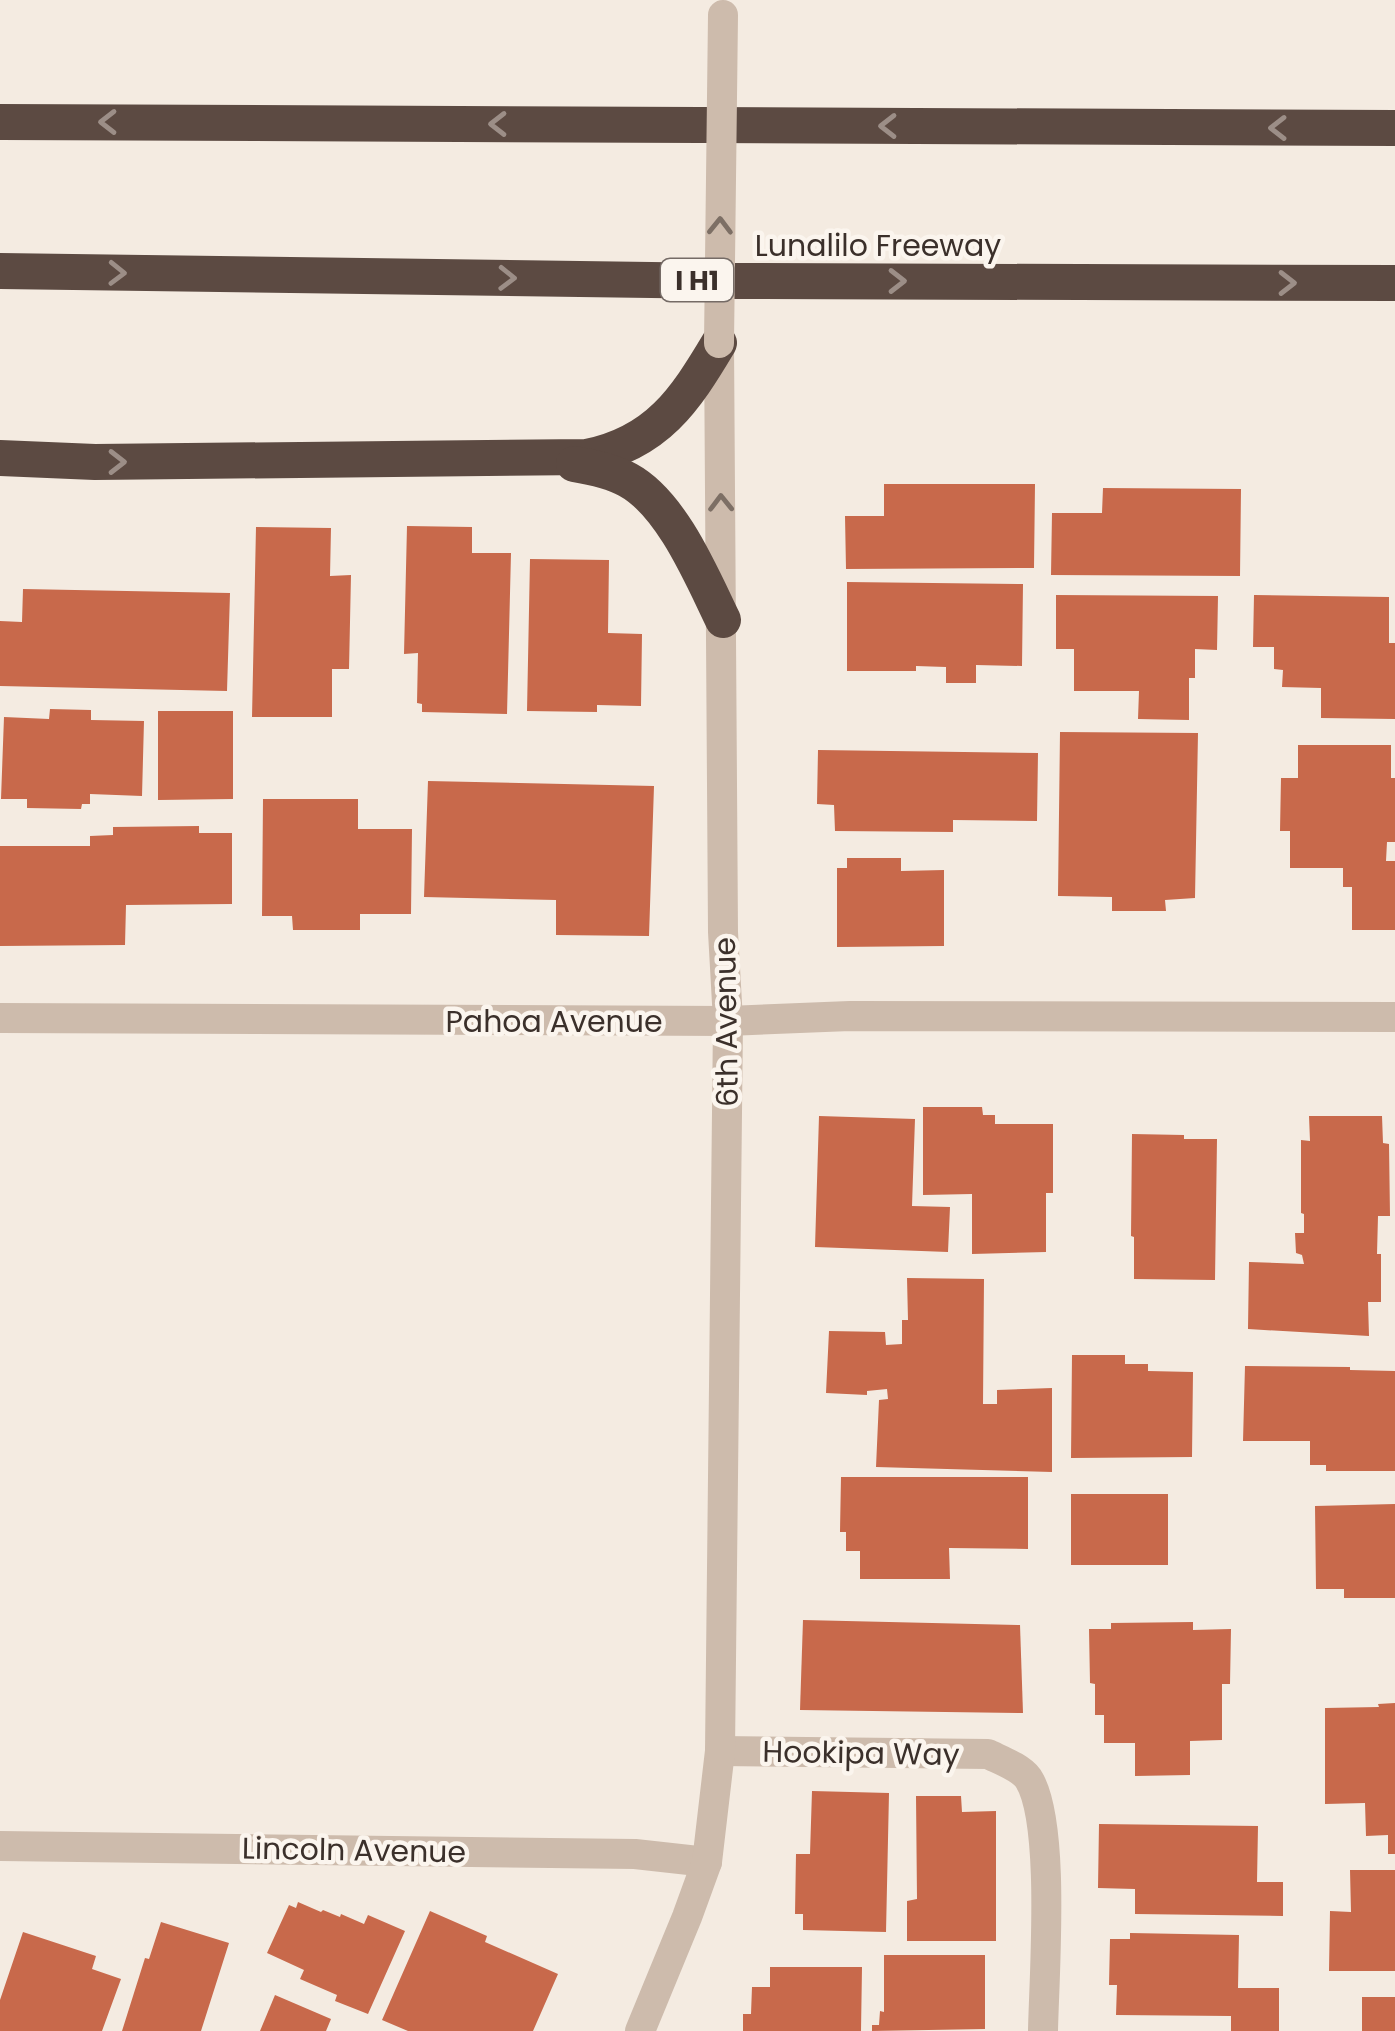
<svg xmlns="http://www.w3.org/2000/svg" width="1395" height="2031" viewBox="0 0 1395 2031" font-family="Poppins,sans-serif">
  <rect width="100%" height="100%" fill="#f4ebe1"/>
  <g fill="#c8694b">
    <path d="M884,484H1035L1034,568L846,569L845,516H884Z"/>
    <path d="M1103,488L1241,489L1240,576L1051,575L1052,513H1102Z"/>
    <path d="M407,526L472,527V553H511L507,714L422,712V704L417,703L418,653L404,654Z"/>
    <path d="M256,527L331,528L330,576L351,575L349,669H332V717H252Z"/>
    <path d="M530,559L609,560L608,633L642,634L641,706L597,705V712L527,711Z"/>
    <path d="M847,582L1023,584L1022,666L976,665V683H946V667L916,666V671H847Z"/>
    <path d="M23,589L230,593L227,691L0,686V621L22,622Z"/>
    <path d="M1056,595L1218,596L1217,650L1195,649V678H1189V720L1138,719L1139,691H1074V649H1056Z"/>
    <path d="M1254,595L1389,597V643H1395V719L1321,718V688L1282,687L1283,670L1274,669V647H1253Z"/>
    <path d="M50,709L91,710V720L144,721L142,796L90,794V804H82L81,809L27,808V799H1L4,717L49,719Z"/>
    <path d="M158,711H233V799L158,800Z"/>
    <path d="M1060,732L1198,733L1195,898L1165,900L1166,911H1112V897L1058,896Z"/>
    <path d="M1298,745H1391V778H1395V842H1387L1386,861H1395V930H1352V887H1343V868H1290V831H1280L1281,778H1298Z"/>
    <path d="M818,750L1038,753L1037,821L953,820V832L835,831L834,805L817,804Z"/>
    <path d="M428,781L654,786L649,936L556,935V900L424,897Z"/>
    <path d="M263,799H358V829H412L411,914H360V930H293L292,916H262Z"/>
    <path d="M199,826V833H232V904L126,905L125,945L0,946V846H90V836L113,835V827Z"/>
    <path d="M847,858H901V871L944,870V946L837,947V868H847Z"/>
    <path d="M923,1107H982L983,1115H995V1124H1053V1193H1046V1252L972,1254V1194L923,1195Z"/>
    <path d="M819,1116L915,1119L912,1206L950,1207L948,1252L815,1247Z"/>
    <path d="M1309,1116H1382L1383,1143L1389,1144L1390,1216H1378L1377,1254H1381V1302H1368L1369,1336L1248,1329L1249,1262L1304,1264L1302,1255L1296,1253L1295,1233H1304V1214L1301,1213V1140L1310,1141Z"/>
    <path d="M1132,1134L1184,1135V1139H1217L1215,1280L1134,1279V1237L1131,1236Z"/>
    <path d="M907,1278L984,1279L983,1404H997V1390L1052,1388V1472L876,1467L879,1400L888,1399L887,1389L867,1391V1395L826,1393L829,1331L885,1332L886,1345L902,1344V1320H908Z"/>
    <path d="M1072,1355H1125V1364H1148V1371L1193,1372L1192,1457L1071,1458Z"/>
    <path d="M1245,1366L1350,1367V1370L1395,1371V1471H1326V1465H1310V1441H1243Z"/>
    <path d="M841,1477H1028V1549L949,1548L950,1579H860V1551H846V1532H840Z"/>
    <rect x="1071" y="1494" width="97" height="71"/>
    <path d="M1395,1504V1598H1344V1589H1316L1315,1506Z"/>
    <path d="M803,1620L1020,1625L1023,1713L800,1710Z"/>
    <path d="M1193,1622V1630L1231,1629L1230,1684H1222V1740L1190,1741V1775L1135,1776V1743H1104V1715H1095V1684L1090,1683L1089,1629H1111V1623Z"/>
    <path d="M1395,1703V1854H1388V1835L1366,1836L1365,1803L1325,1804V1708L1379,1707L1378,1704Z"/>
    <path d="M812,1791L889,1793L886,1932L803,1930V1914H795L796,1854H810Z"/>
    <path d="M916,1796H961L962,1812L996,1811V1941H907V1901L917,1899Z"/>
    <path d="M1099,1824L1258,1826L1257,1882H1283V1916L1135,1914V1889L1098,1888Z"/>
    <path d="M1350,1870H1395V1971H1329L1330,1911L1351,1912Z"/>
    <path d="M298,1902L321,1912L323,1910L340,1917L341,1914L364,1924L368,1915L405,1931L368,2014L335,2001L337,1995L300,1979L304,1970L267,1953L289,1905L296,1908Z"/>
    <path d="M430,1911L487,1936L485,1942L558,1974L533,2031H408L382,2020Z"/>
    <path d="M161,1922L229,1943L201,2031H122L145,1958L149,1959Z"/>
    <path d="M23,1932L96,1956L92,1969L121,1979L102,2031H0V2000Z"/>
    <path d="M1130,1933L1239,1935L1238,1988H1279V2031H1231V2016L1116,2015L1117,1985H1109L1110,1939H1130Z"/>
    <path d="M884,1955H985V2029L872,2031V2025H879L880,2011L884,2012Z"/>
    <path d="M770,1967H862L861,2031H743V2014H751L752,1987H770Z"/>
    <path d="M275,1995L331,2019L326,2031H260Z"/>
    <rect x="1362" y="1997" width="33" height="34"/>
  </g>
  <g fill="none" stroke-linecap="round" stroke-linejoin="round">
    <g stroke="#cdbbac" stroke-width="30">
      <path d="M0,1018L728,1021"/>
      <path d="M720,1751L988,1754C1000,1760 1020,1767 1028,1778C1056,1820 1044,1976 1043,2031"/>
      <path d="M0,1846L635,1854L707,1862"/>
    </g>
    <g stroke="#cdbbac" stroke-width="30">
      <path d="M728,1021L850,1016L1395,1017"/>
      <path d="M640,2031L687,1917L707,1862L720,1751L728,1021L723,932L719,343"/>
    </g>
    <g stroke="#5c4a42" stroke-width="36">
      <path d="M0,122L1395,128"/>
      <path d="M0,271L723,281L1395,283"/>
      <path d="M0,458L95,462L587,457C657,443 685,400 719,343"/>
      <path d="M574,464C592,467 612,471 628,480C672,504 702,577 723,620"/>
    </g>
    <path stroke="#cdbbac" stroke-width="30" d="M719,343L723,15"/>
  </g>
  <defs><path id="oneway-chevron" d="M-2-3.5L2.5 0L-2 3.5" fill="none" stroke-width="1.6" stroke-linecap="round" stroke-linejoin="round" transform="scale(3)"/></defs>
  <g stroke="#9c8e87">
    <use href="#oneway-chevron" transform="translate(108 122) rotate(-180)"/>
    <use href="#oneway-chevron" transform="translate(498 124) rotate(-180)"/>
    <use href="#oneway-chevron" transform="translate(888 126) rotate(-180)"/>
    <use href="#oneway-chevron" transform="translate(1278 128) rotate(-180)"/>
    <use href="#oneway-chevron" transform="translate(117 273) rotate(1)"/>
    <use href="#oneway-chevron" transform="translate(507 278) rotate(1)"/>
    <use href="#oneway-chevron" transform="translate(897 281)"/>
    <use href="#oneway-chevron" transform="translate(1287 283)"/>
    <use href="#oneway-chevron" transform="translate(117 462)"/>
  </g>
  <g stroke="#7d6f65">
    <use href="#oneway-chevron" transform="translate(720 226) rotate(-89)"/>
    <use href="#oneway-chevron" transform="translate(721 503) rotate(-91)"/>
  </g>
  <g text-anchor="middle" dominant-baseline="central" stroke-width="9" stroke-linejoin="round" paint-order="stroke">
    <rect fill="#fbf5ee" stroke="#756b66" stroke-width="3" x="661" y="259" width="72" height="42" rx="9"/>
    <g font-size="27" font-weight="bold" fill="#3b302b">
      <text x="697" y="280">I H1</text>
    </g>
    <g font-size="30" fill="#3b302b" stroke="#fbf5ee">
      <text x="878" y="245">Lunalilo Freeway</text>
      <text x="554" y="1021">Pahoa Avenue</text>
      <text transform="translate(726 1022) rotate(-91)">6th Avenue</text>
      <text transform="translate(861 1753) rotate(1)">Hookipa Way</text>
      <text transform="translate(354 1850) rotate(1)">Lincoln Avenue</text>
    </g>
  </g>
</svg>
